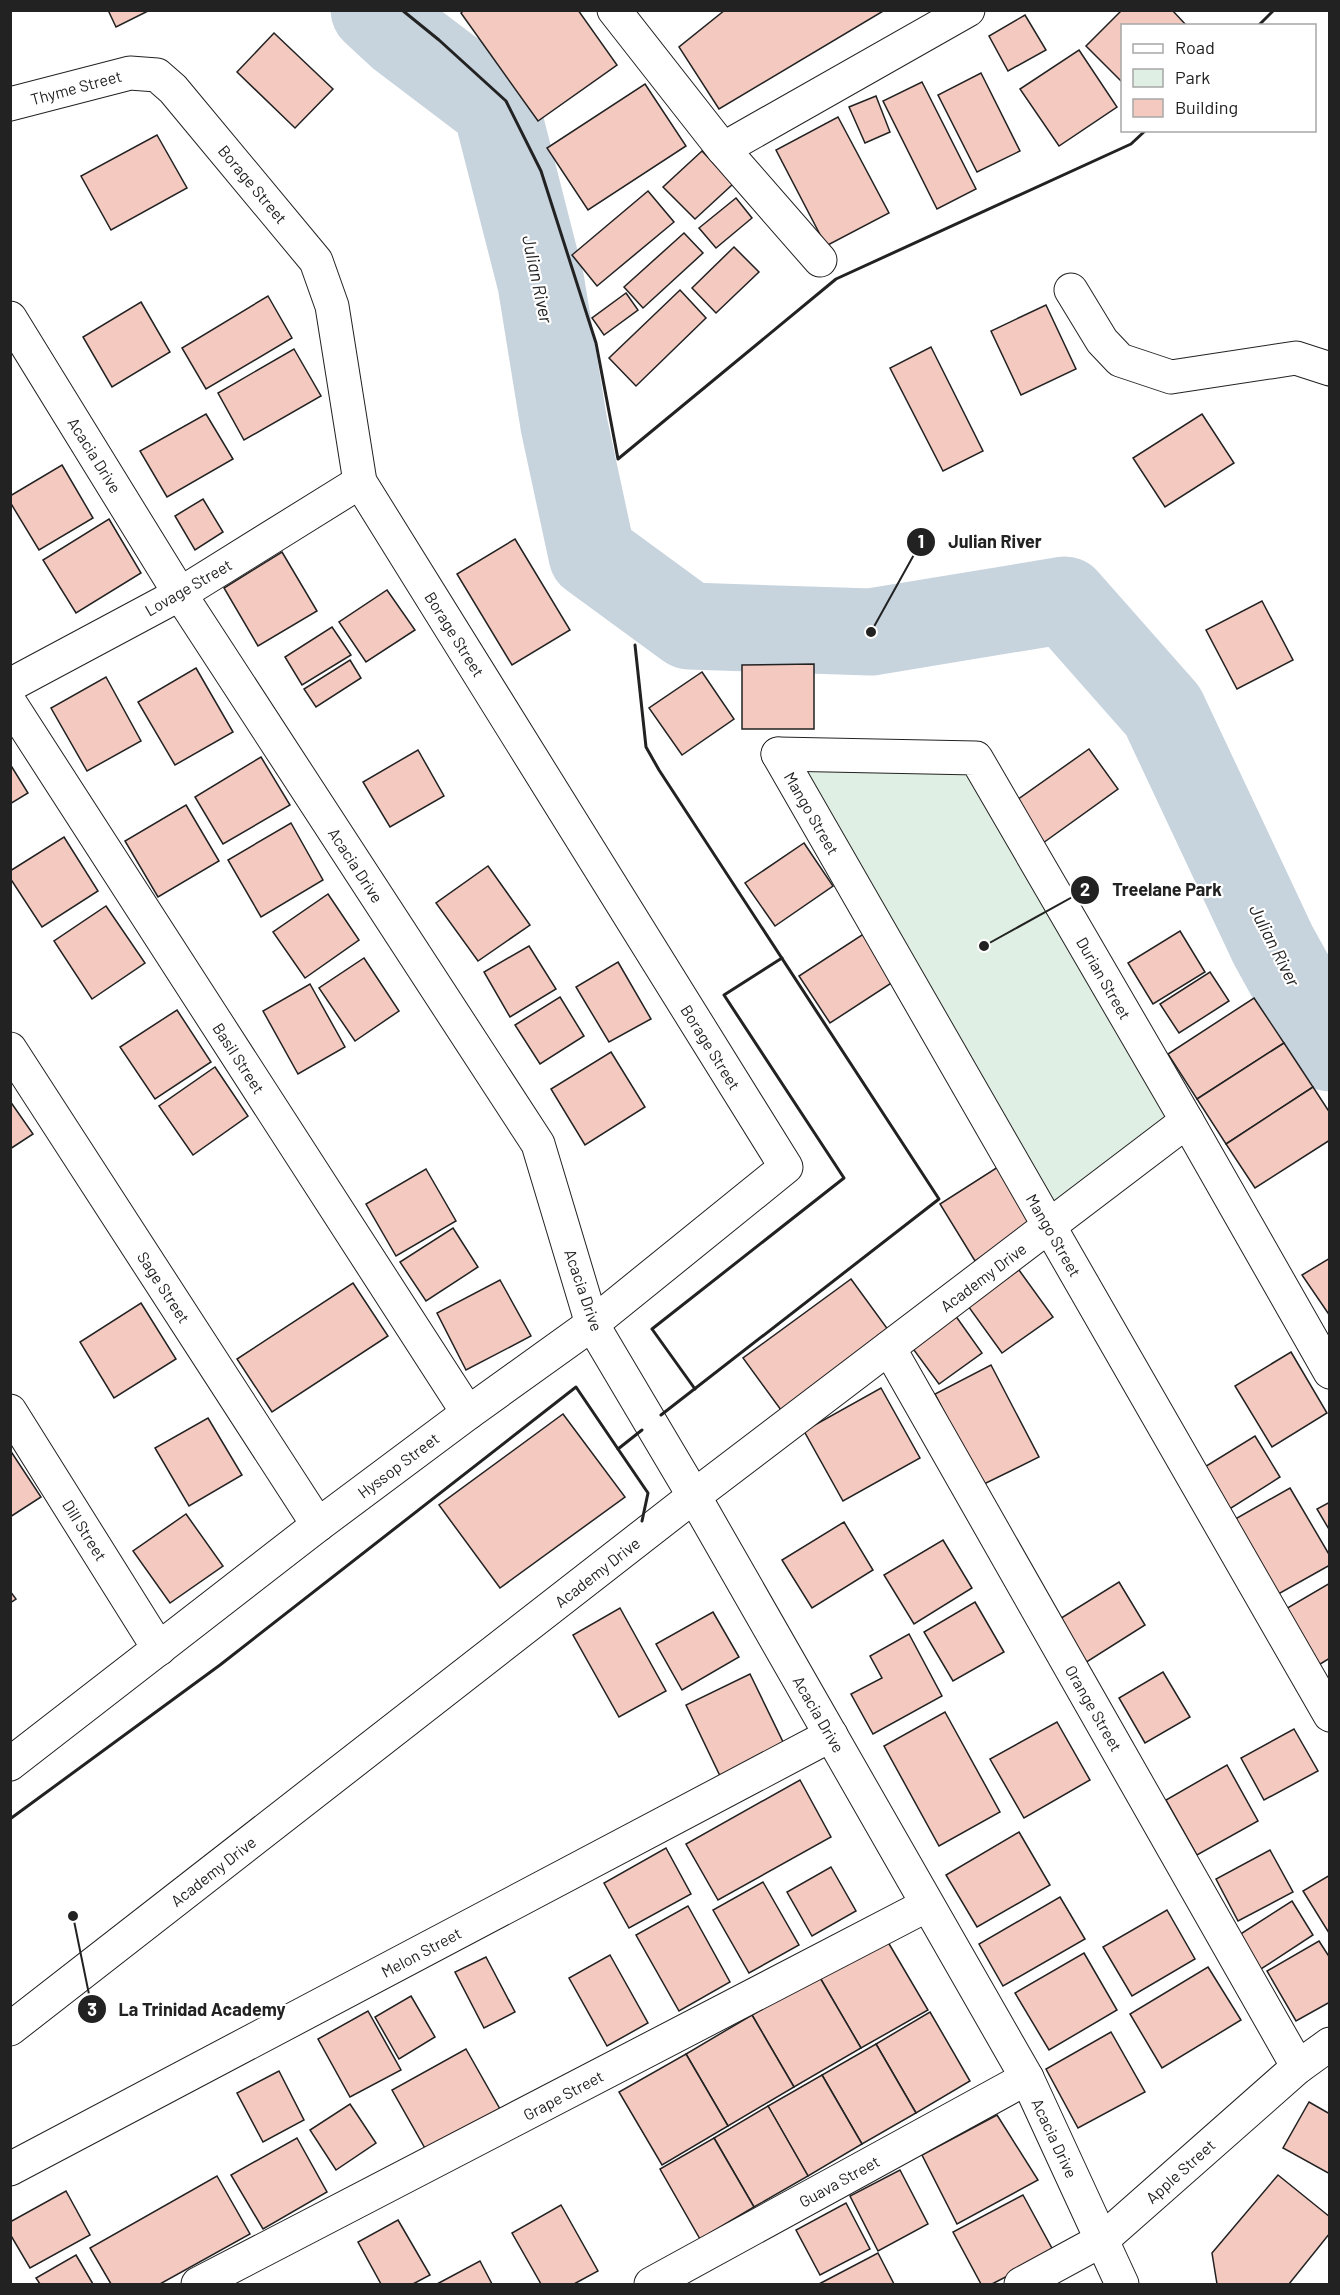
<svg xmlns="http://www.w3.org/2000/svg" width="1340" height="2295" viewBox="0 0 1340 2295" font-family="Barlow,sans-serif">
  <rect width="100%" height="100%" fill="#fff"/>
  <path fill="#e0efe3" stroke="#6f6f6f" stroke-width="1.5" d="M799,768L966,773L1169,1118L1053,1210Z"/>
  <g fill="none" stroke-linecap="round" stroke-linejoin="round">
    <path stroke="#c7d3dd" stroke-width="87" d="M374,10L401,35L496,107L541,283L564,425L592,555L689,626L871,632L1065,600L1163,711L1273,945L1330,1048"/>
  </g>
  <g fill="#f3c9c0" stroke="#222" stroke-width="1.5">
    <path d="M108,10H150L116,27Z"/>
    <path d="M464,10H578L617,65L538,121L461,13Z"/>
    <path d="M725,10H885L719,109L679,47Z"/>
    <path d="M1122,10H1172L1187,26H1122V82L1086,46Z"/>
    <path d="M1025,15L1046,50L1008,71L989,36Z"/>
    <path d="M274,33L333,89L295,128L237,72Z"/>
    <path d="M1079,50L1117,107L1059,146L1020,89Z"/>
    <path d="M981,73L1020,151L977,172L938,95Z"/>
    <path d="M922,82L976,189L937,209L883,101Z"/>
    <path d="M645,84L686,146L588,210L547,148Z"/>
    <path d="M876,96L890,132L865,143L849,107Z"/>
    <path d="M838,117L889,213L826,246L776,150Z"/>
    <path d="M157,135L187,188L111,230L81,176Z"/>
    <path d="M702,151L733,184L695,219L663,187Z"/>
    <path d="M648,191L674,222L597,286L572,255Z"/>
    <path d="M736,198L752,218L716,248L699,228Z"/>
    <path d="M684,233L703,253L643,308L624,287Z"/>
    <path d="M734,247L759,272L716,313L692,288Z"/>
    <path d="M680,290L706,318L636,386L609,358Z"/>
    <path d="M626,293L638,310L604,335L592,318Z"/>
    <path d="M268,296L292,338L206,389L182,348Z"/>
    <path d="M141,302L170,352L112,387L83,337Z"/>
    <path d="M1046,305L1076,369L1021,395L991,331Z"/>
    <path d="M931,347L983,451L943,471L890,368Z"/>
    <path d="M294,349L321,396L244,440L218,393Z"/>
    <path d="M206,414L233,459L167,497L140,451Z"/>
    <path d="M1202,414L1234,463L1165,507L1133,458Z"/>
    <path d="M62,465L93,518L39,550L10,502V496Z"/>
    <path d="M203,499L223,532L195,550L175,516Z"/>
    <path d="M109,519L141,573L76,613L43,560Z"/>
    <path d="M515,539L570,630L512,665L457,574Z"/>
    <path d="M282,552L317,611L258,646L224,588Z"/>
    <path d="M387,590L415,630L366,662L339,622Z"/>
    <path d="M1262,601L1293,660L1237,689L1206,630Z"/>
    <path d="M332,627L351,655L302,685L285,657Z"/>
    <path d="M350,660L361,678L316,707L304,689Z"/>
    <path d="M814,664V729H742V665Z"/>
    <path d="M196,668L233,732L175,765L138,702Z"/>
    <path d="M702,672L734,719L682,755L649,708Z"/>
    <path d="M106,677L141,741L87,771L51,708Z"/>
    <path d="M1089,749L1118,789L1043,843L1014,802Z"/>
    <path d="M418,750L444,796L390,827L363,782Z"/>
    <path d="M261,757L290,805L223,844L195,797Z"/>
    <path d="M10,764L28,793L10,804Z"/>
    <path d="M186,805L219,861L158,897L125,841Z"/>
    <path d="M291,823L323,880L261,917L228,860Z"/>
    <path d="M64,837L98,891L42,927L10,878V871Z"/>
    <path d="M804,843L833,886L775,926L745,883Z"/>
    <path d="M488,866L530,925L478,961L436,903Z"/>
    <path d="M328,894L359,940L305,978L273,932Z"/>
    <path d="M106,906L145,963L92,999L54,941Z"/>
    <path d="M1180,931L1205,972L1153,1004L1128,963Z"/>
    <path d="M865,933L896,980L830,1023L799,976Z"/>
    <path d="M529,946L556,989L510,1017L484,972Z"/>
    <path d="M364,958L399,1011L355,1041L319,988Z"/>
    <path d="M618,962L651,1019L609,1042L576,987Z"/>
    <path d="M1210,972L1229,1001L1179,1033L1160,1004Z"/>
    <path d="M310,984L345,1047L298,1074L263,1011Z"/>
    <path d="M560,997L584,1036L540,1064L515,1025Z"/>
    <path d="M1254,998L1284,1043L1197,1099L1168,1054Z"/>
    <path d="M177,1010L211,1062L155,1099L120,1047Z"/>
    <path d="M1284,1043L1313,1087L1226,1144L1197,1099Z"/>
    <path d="M611,1052L645,1107L585,1145L551,1089Z"/>
    <path d="M215,1067L248,1116L193,1155L159,1106Z"/>
    <path d="M1313,1087L1330,1113V1140L1255,1188L1226,1144Z"/>
    <path d="M10,1101L33,1134L10,1149Z"/>
    <path d="M1001,1165L1037,1221L975,1261L940,1204Z"/>
    <path d="M426,1169L456,1221L396,1256L366,1204Z"/>
    <path d="M453,1228L478,1267L426,1301L400,1262Z"/>
    <path d="M1330,1258V1316L1302,1275Z"/>
    <path d="M1019,1270L1053,1317L1002,1353L968,1306Z"/>
    <path d="M851,1279L889,1331L781,1410L743,1358Z"/>
    <path d="M500,1280L531,1336L466,1370L437,1313Z"/>
    <path d="M353,1283L388,1336L272,1412L237,1359Z"/>
    <path d="M141,1303L176,1359L114,1398L80,1342Z"/>
    <path d="M955,1315L982,1353L939,1384L911,1346Z"/>
    <path d="M1291,1352L1327,1413L1272,1447L1235,1386Z"/>
    <path d="M991,1365L1039,1457L982,1485L935,1394Z"/>
    <path d="M881,1388L920,1458L843,1501L804,1431Z"/>
    <path d="M563,1414L625,1497L500,1588L439,1505Z"/>
    <path d="M208,1418L242,1475L189,1506L155,1448Z"/>
    <path d="M1255,1436L1280,1477L1228,1510L1203,1468Z"/>
    <path d="M10,1450L41,1497L10,1517Z"/>
    <path d="M1290,1488L1330,1556V1565L1273,1597L1230,1522Z"/>
    <path d="M1330,1502V1531L1317,1509Z"/>
    <path d="M186,1514L223,1566L170,1603L133,1551Z"/>
    <path d="M844,1522L873,1570L812,1608L782,1560Z"/>
    <path d="M943,1540L972,1588L914,1624L884,1575Z"/>
    <path d="M1119,1582L1145,1625L1085,1663L1058,1620Z"/>
    <path d="M1330,1583V1658L1317,1666L1284,1610Z"/>
    <path d="M10,1591L16,1599L10,1603Z"/>
    <path d="M975,1602L1004,1652L953,1681L924,1632Z"/>
    <path d="M620,1608L666,1691L619,1717L573,1635Z"/>
    <path d="M713,1612L739,1657L682,1690L656,1644Z"/>
    <path d="M909,1634L942,1696L873,1734L851,1694L882,1678L870,1656Z"/>
    <path d="M1163,1672L1190,1717L1145,1743L1119,1698Z"/>
    <path d="M750,1674L786,1748L722,1780L686,1705Z"/>
    <path d="M945,1712L1000,1812L939,1846L884,1746Z"/>
    <path d="M1057,1722L1090,1780L1024,1818L990,1759Z"/>
    <path d="M1294,1729L1318,1771L1264,1800L1241,1758Z"/>
    <path d="M1227,1765L1258,1821L1197,1855L1166,1800Z"/>
    <path d="M800,1780L831,1837L718,1900L686,1844Z"/>
    <path d="M1019,1832L1050,1885L977,1927L946,1875Z"/>
    <path d="M666,1848L691,1894L629,1928L604,1883Z"/>
    <path d="M1270,1850L1293,1892L1238,1921L1216,1879Z"/>
    <path d="M831,1867L856,1911L812,1936L787,1892Z"/>
    <path d="M1330,1875V1933H1329L1303,1891Z"/>
    <path d="M763,1882L799,1945L749,1973L713,1910Z"/>
    <path d="M1060,1897L1085,1939L1003,1986L979,1944Z"/>
    <path d="M1292,1901L1313,1935L1261,1969L1239,1935Z"/>
    <path d="M688,1906L730,1982L679,2011L636,1935Z"/>
    <path d="M1167,1910L1195,1959L1132,1996L1103,1947Z"/>
    <path d="M885,1937L928,2010L861,2048L819,1976Z"/>
    <path d="M1319,1941L1330,1958V2002L1296,2021L1267,1971Z"/>
    <path d="M1084,1953L1117,2010L1049,2050L1015,1993Z"/>
    <path d="M610,1955L648,2023L607,2046L569,1978Z"/>
    <path d="M486,1957L515,2012L484,2028L455,1972Z"/>
    <path d="M1208,1967L1241,2020L1162,2068L1130,2014Z"/>
    <path d="M819,1976L861,2048L794,2087L752,2015Z"/>
    <path d="M411,1996L435,2037L399,2059L375,2017Z"/>
    <path d="M368,2011L401,2070L350,2097L318,2039Z"/>
    <path d="M930,2012L970,2081L916,2113L876,2044Z"/>
    <path d="M752,2015L794,2087L728,2126L686,2054Z"/>
    <path d="M1111,2032L1145,2092L1078,2128L1046,2069Z"/>
    <path d="M876,2044L916,2113L862,2144L822,2075Z"/>
    <path d="M466,2049L500,2109L426,2150L392,2090Z"/>
    <path d="M686,2054L728,2126L662,2165L619,2092Z"/>
    <path d="M279,2071L304,2120L263,2142L237,2093Z"/>
    <path d="M822,2075L862,2144L808,2176L768,2106Z"/>
    <path d="M1309,2102L1330,2114V2174L1283,2148Z"/>
    <path d="M350,2104L376,2143L336,2170L310,2130Z"/>
    <path d="M768,2106L808,2176L754,2207L714,2138Z"/>
    <path d="M997,2115L1038,2180L957,2224L922,2155Z"/>
    <path d="M297,2138L327,2192L263,2229L231,2175Z"/>
    <path d="M714,2138L754,2207L700,2239L660,2169Z"/>
    <path d="M900,2170L928,2224L878,2251L850,2196Z"/>
    <path d="M1278,2175L1330,2217V2233L1289,2284H1217L1212,2253Z"/>
    <path d="M217,2176L250,2234L160,2284H111L90,2248Z"/>
    <path d="M66,2191L90,2235L30,2268L10,2234V2222Z"/>
    <path d="M1023,2195L1054,2252L992,2284H981L953,2232Z"/>
    <path d="M846,2203L870,2249L820,2275L796,2230Z"/>
    <path d="M561,2205L598,2271L574,2284H541L512,2233Z"/>
    <path d="M398,2220L430,2275L413,2284H381L358,2242Z"/>
    <path d="M878,2253L894,2284H819Z"/>
    <path d="M76,2255L93,2284H40L36,2278Z"/>
    <path d="M480,2261L492,2284H437Z"/>
  </g>
  <g fill="none" stroke-linecap="round" stroke-linejoin="round">
    <defs>
      <g id="minor">
        <path d="M614,10L723,149L968,10"/>
        <path d="M10,104L130,73L157,75L173,89L316,261L332,306L360,482L786,1167L592,1324L468,1413L318,1525L10,1764"/>
        <path d="M723,149L820,260"/>
        <path d="M1071,290L1102,341L1120,360L1171,377L1296,358L1330,369"/>
        <path d="M10,318L180,594L538,1144L592,1324L694,1496L1027,2078L1122,2284"/>
        <path d="M10,685L180,594L360,482"/>
        <path d="M10,703L468,1413"/>
        <path d="M778,754L1330,1715"/>
        <path d="M778,754L976,758L1187,1121L1330,1372"/>
        <path d="M10,1049L318,1525"/>
        <path d="M889,1348L1298,2067"/>
        <path d="M10,1411L159,1649"/>
        <path d="M10,2029L694,1496L1187,1121"/>
        <path d="M10,2169L831,1735"/>
        <path d="M198,2284L927,1905"/>
        <path d="M651,2284L1027,2078"/>
        <path d="M1021,2284L1102,2240L1298,2067L1330,2044"/>
      </g>
    </defs>
    <use href="#minor" stroke="#222" stroke-width="35"/>
    <use href="#minor" stroke="#fff" stroke-width="33"/>
    <g stroke="#222" stroke-width="3">
      <path d="M402,10L439,40L506,101L541,171L596,343L618,459L836,279L1131,144L1146,130"/>
      <path d="M1258,26L1274,10"/>
      <path d="M635,645L646,747L659,770L939,1199L661,1415"/>
      <path d="M695,1389L652,1329L844,1178L724,995L782,958"/>
      <path d="M618,1449L648,1493L642,1521"/>
      <path d="M10,1819L220,1665L576,1387L618,1449L642,1430"/>
    </g>
  </g>
  <g text-anchor="middle" dominant-baseline="central" stroke-width="4.5" stroke-linejoin="round" paint-order="stroke">
    <g font-size="16" fill="#222" stroke="#fff">
      <text transform="translate(76 87) rotate(-15)">Thyme Street</text>
      <text transform="translate(253 184) rotate(50)">Borage Street</text>
      <text transform="translate(95 455) rotate(58)">Acacia Drive</text>
      <text transform="translate(188 587) rotate(-30)">Lovage Street</text>
      <text transform="translate(455 634) rotate(58)">Borage Street</text>
      <text transform="translate(812 813) rotate(60)">Mango Street</text>
      <text transform="translate(356 865) rotate(57)">Acacia Drive</text>
      <text transform="translate(1104 978) rotate(60)">Durian Street</text>
      <text transform="translate(711 1047) rotate(58)">Borage Street</text>
      <text transform="translate(239 1058) rotate(57)">Basil Street</text>
      <text transform="translate(1054 1235) rotate(60)">Mango Street</text>
      <text transform="translate(983 1277) rotate(-37)">Academy Drive</text>
      <text transform="translate(164 1287) rotate(57)">Sage Street</text>
      <text transform="translate(584 1290) rotate(71)">Acacia Drive</text>
      <text transform="translate(398 1465) rotate(-37)">Hyssop Street</text>
      <text transform="translate(85 1530) rotate(58)">Dill Street</text>
      <text transform="translate(597 1572) rotate(-38)">Academy Drive</text>
      <text transform="translate(1094 1708) rotate(60)">Orange Street</text>
      <text transform="translate(819 1714) rotate(60)">Acacia Drive</text>
      <text transform="translate(213 1871) rotate(-38)">Academy Drive</text>
      <text transform="translate(421 1952) rotate(-28)">Melon Street</text>
      <text transform="translate(563 2095) rotate(-28)">Grape Street</text>
      <text transform="translate(1055 2138) rotate(65)">Acacia Drive</text>
      <text transform="translate(1180 2171) rotate(-42)">Apple Street</text>
      <text transform="translate(839 2181) rotate(-29)">Guava Street</text>
    </g>
    <g font-size="18" font-style="italic" fill="#222" stroke="#fff">
      <text transform="translate(538 279) rotate(78)">Julian River</text>
      <text transform="translate(1275 945) rotate(63)">Julian River</text>
    </g>
  </g>
  <path fill="none" stroke="#222" stroke-width="2" d="M871 632L921 542M984 946L1085 890M73 1916L92 2009"/>
  <g fill="#222" stroke="#fff" stroke-width="2">
    <circle cx="871" cy="632" r="6"/>
    <circle cx="984" cy="946" r="6"/>
    <circle cx="73" cy="1916" r="6"/>
    <circle cx="921" cy="542" r="15"/>
    <circle cx="1085" cy="890" r="15"/>
    <circle cx="92" cy="2009" r="15"/>
  </g>
  <g font-size="18" text-anchor="middle" font-weight="bold" fill="#fff">
    <text x="921" y="548">1</text>
    <text x="1085" y="896">2</text>
    <text x="92" y="2016">3</text>
  </g>
  <g font-size="18" text-anchor="middle" font-weight="bold" fill="#222" stroke="#fff" stroke-width="4.5" stroke-linejoin="round" paint-order="stroke">
    <text x="995" y="548">Julian River</text>
    <text x="1167" y="896">Treelane Park</text>
    <text x="202" y="2016">La Trinidad Academy</text>
  </g>
  <rect width="1340" height="2295" fill="none" stroke="#222222" stroke-width="24"/>
  <rect x="1121" y="24" width="195" height="108" fill="#ffffff" stroke="#a7a7a7" stroke-width="1.5"/>
  <rect x="1133" y="44" width="30" height="9" fill="#ffffff" stroke="#a7a7a7" stroke-width="1.5"/>
  <text x="1175" y="54" font-size="18" fill="#222222">Road</text>
  <rect x="1133" y="69" width="30" height="18" fill="#e0efe3" stroke="#a7a7a7" stroke-width="1.5"/>
  <text x="1175" y="84" font-size="18" fill="#222222">Park</text>
  <rect x="1133" y="99" width="30" height="18" fill="#f3c9c0" stroke="#a7a7a7" stroke-width="1.5"/>
  <text x="1175" y="114" font-size="18" fill="#222222">Building</text>
</svg>
